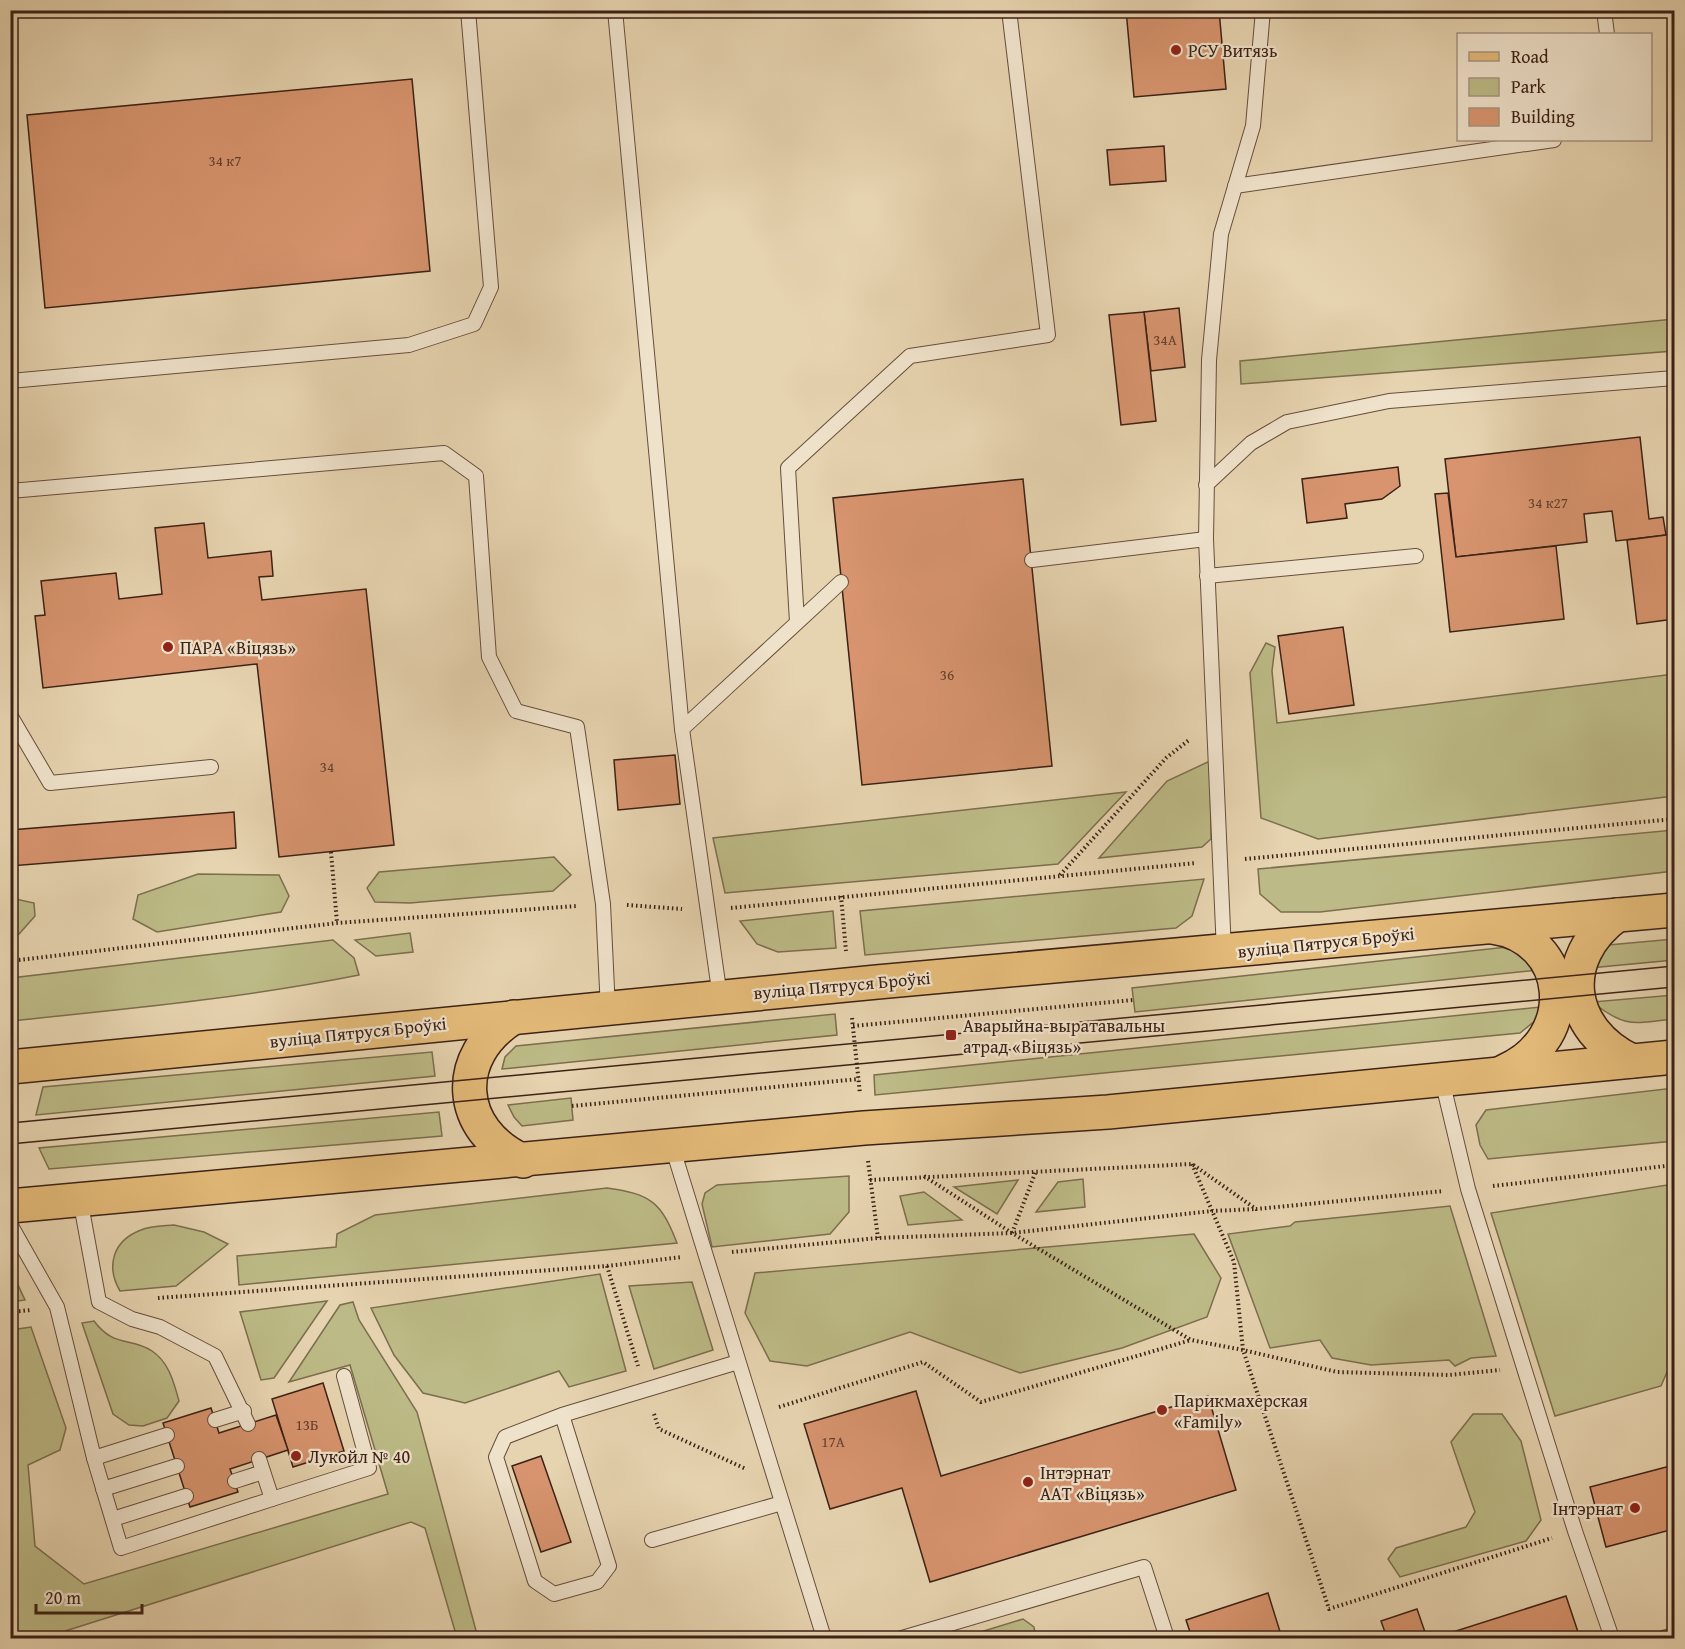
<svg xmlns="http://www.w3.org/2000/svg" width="1685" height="1649" viewBox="0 0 1685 1649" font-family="'Gentium Book Plus',serif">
  <rect width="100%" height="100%" fill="#e6d3af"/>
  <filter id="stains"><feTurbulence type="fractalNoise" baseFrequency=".00333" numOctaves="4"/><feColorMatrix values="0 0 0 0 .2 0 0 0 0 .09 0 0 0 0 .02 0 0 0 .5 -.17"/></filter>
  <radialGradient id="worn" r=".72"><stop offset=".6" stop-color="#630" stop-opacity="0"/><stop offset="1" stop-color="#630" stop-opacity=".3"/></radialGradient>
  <g fill="#bcba86" stroke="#7c6e4e" stroke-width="1.5">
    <path d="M1674,319V351L1241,384L1240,361Z"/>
    <path d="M1266,643L1275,647L1272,671L1277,723L1674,674V796L1318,839L1261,818L1250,673Z"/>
    <path d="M1210,761L1211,839L1202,847L1099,858L1167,781Z"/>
    <path d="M1126,792L1058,864L725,893L713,838Z"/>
    <path d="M1674,830V871L1320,912H1281L1260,894L1258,869Z"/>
    <path d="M554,857L571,875L553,891L410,903L375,902L367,888L379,872Z"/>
    <path d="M198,874L279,875L289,896L281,912L157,932L133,919L138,895Z"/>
    <path d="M1204,879L1192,916L1176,928L865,955L860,911Z"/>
    <path d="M11,898L34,903L35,916L19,934L11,936Z"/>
    <path d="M833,911L836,948L778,952L757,944L740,921Z"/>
    <path d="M410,933L413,952L376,956L355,940Z"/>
    <path d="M1674,939V960L1589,968L1608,945Z"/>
    <path d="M333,940L354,958L359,975C244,998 127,1009 11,1021V978Z"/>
    <path d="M1507,947L1539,970L1135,1012L1132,988Z"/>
    <path d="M1674,995V1019C1633,1023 1627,1029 1592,1002Z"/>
    <path d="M1540,1007L1536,1020L1520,1033L875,1095L874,1075Z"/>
    <path d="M835,1014L837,1035L502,1069L505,1057L516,1046Z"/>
    <path d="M432,1052L435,1076L36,1115L43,1087Z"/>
    <path d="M1674,1088V1141L1488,1159L1480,1145L1476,1125L1486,1110Z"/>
    <path d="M571,1098L573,1120L522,1126L514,1117L508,1105Z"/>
    <path d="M439,1112L442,1136L49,1169L39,1148Z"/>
    <path d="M849,1176V1212L830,1234L712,1247L702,1204L705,1193L717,1185Z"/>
    <path d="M1083,1179L1085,1207L1036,1212L1058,1182Z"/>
    <path d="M1018,1180L997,1214L954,1187Z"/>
    <path d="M1667,1185L1674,1210V1356L1661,1386L1555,1416L1491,1213Z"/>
    <path d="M607,1188C651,1194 661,1202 677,1243L239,1285L237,1256L336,1247L337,1234L375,1215Z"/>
    <path d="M924,1192L962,1220L908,1225L900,1196Z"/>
    <path d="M1450,1206L1496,1356L1471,1358L1455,1366L1449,1360L1371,1365L1332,1358L1320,1340L1270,1348L1228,1234L1290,1226L1295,1222Z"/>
    <path d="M174,1225L204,1232L228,1244L176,1286L120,1291C106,1267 112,1241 141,1230C150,1226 164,1226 174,1225Z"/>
    <path d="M1194,1234L1221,1278L1207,1317L1122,1348L1020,1373L910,1332L807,1366L770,1361L745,1313L755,1273Z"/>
    <path d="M10,1268L25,1300L11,1302Z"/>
    <path d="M600,1274L626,1371L569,1387L559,1371L465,1403L423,1393L394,1355L371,1308Z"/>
    <path d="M692,1282L713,1350L654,1369L629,1286Z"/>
    <path d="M327,1301L274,1378L261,1380L240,1312Z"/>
    <path d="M353,1302L359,1320L417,1412L478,1638H457L425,1528L411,1522L43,1638H11V1330L31,1327L66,1428L60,1450L28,1465L35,1546L84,1584L388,1494L350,1365L289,1382L340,1305Z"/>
    <path d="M94,1321C114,1348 131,1337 152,1351C169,1362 174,1383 179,1401L167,1418L143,1426L129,1425L113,1414L82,1323Z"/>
    <path d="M1473,1414H1502L1521,1441L1541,1520L1526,1541L1400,1577L1388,1559L1396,1548L1466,1527L1475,1512L1451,1442Z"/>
    <path d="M1023,1619L1034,1627L1035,1634L1031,1638H961Z"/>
  </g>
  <g fill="#d7946e" stroke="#3c2116" stroke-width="1.5">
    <path d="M1126,10H1219L1226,89L1134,97Z"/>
    <path d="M412,79L430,271L45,308L27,115Z"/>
    <path d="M1164,146L1166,181L1110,185L1107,150Z"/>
    <path d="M1179,308L1185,367L1151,371L1144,312Z"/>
    <path d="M1144,312L1156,421L1121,425L1109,315Z"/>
    <path d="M1640,437L1649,519L1663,517L1666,535L1616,541L1612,511L1584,514L1587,542L1456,557L1445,459Z"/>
    <path d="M1398,467L1400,486L1382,499L1345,504L1347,518L1307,523L1302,479Z"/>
    <path d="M1023,479L1052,766L862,785L833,498Z"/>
    <path d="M1448,493L1456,557L1556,546L1564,619L1450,632L1435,494Z"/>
    <path d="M204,523L208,558L271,551L273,576L259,577L262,600L366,589L394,845L279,857L257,664L43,688L35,616L45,615L41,581L116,573L119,599L162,594L155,528Z"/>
    <path d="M1674,534V619L1637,624L1627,540Z"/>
    <path d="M1343,627L1354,705L1289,714L1278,636Z"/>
    <path d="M675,755L680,804L618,810L614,760Z"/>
    <path d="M234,812L236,848L10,866V830Z"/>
    <path d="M323,1383L344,1451L293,1467L272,1399Z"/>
    <path d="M916,1391L941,1476L1208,1396L1236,1490L930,1582L902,1488L830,1509L804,1424Z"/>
    <path d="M211,1408L219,1433L276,1415L288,1450L230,1469L238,1492L190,1507L163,1423Z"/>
    <path d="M541,1456L571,1542L541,1552L512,1466Z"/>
    <path d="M1674,1465V1529L1606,1547L1590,1487Z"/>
    <path d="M1268,1593L1282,1638H1192L1186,1620Z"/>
    <path d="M1566,1596L1580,1638H1434Z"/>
    <path d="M1417,1609L1427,1638H1387L1381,1621Z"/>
  </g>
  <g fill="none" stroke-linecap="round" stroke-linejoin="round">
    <defs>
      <g id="service">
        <path d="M615,10L682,729"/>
        <path d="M1604,10L1607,34"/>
        <path d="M1235,186L1554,140"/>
        <path d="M10,381L409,345L474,324L491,287L468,10"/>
        <path d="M1206,485L1251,443L1287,422L1389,401L1674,378"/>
        <path d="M10,491L444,453L476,476L489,657L516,711L577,727L603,904L608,1010"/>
        <path d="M1032,560L1206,539"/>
        <path d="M1207,576L1416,556"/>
        <path d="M797,622L788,468L910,356L1048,335L1009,10"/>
        <path d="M10,715L50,783L211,767"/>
        <path d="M1224,952L1206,539L1209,360L1221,234L1253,126L1263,10"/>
        <path d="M720,997L682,729L841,582"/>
        <path d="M1442,1080L1468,1189L1575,1531L1612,1638"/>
        <path d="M672,1146L824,1638"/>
        <path d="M80,1199L99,1302L132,1319L160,1327L215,1356L248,1424"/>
        <path d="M10,1224L57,1307L94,1458L121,1548L272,1499"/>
        <path d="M562,1415L609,1566L597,1582L554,1594L535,1581L496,1457L505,1437L562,1415L738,1362"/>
        <path d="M215,1420L244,1411"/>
        <path d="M94,1458L167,1435"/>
        <path d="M259,1459L272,1499L369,1468L344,1376"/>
        <path d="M235,1481L263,1472"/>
        <path d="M103,1489L177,1466"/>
        <path d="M113,1519L186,1496"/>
        <path d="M652,1540L782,1503"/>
        <path d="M902,1638L1144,1567L1167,1638"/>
        <path d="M1663,1638L1674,1635"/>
      </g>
      <g id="primary">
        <path d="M1617,915C1557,959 1567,1030 1632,1061"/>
        <path d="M1492,927C1571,938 1580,1038 1505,1071"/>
        <path d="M514,1017C451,1056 456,1130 523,1161"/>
        <path d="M10,1067L877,982L1674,910"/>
        <path d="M10,1206L864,1128L1108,1112L1674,1057"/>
      </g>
    </defs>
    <use href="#service" stroke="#664e3c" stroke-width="16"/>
    <use href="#primary" stroke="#3c2116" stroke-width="36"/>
    <g stroke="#3c2116" stroke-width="4" stroke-dasharray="1.5 3" stroke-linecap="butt">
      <path d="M331,852L337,923"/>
      <path d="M1245,859L1674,819"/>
      <path d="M1060,875L1166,758L1189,740"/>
      <path d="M841,896L846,951"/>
      <path d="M627,905L682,909"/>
      <path d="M731,908L1196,863"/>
      <path d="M10,961L337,923L577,906"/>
      <path d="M852,1018L860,1094"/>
      <path d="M853,1026L1133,1000"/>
      <path d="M572,1106L859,1079"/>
      <path d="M868,1161L878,1238"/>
      <path d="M1192,1164L1234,1262L1243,1350L1337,1372L1449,1375L1500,1370"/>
      <path d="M924,1176L1012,1233L1191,1340L1243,1350L1329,1609L1552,1538"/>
      <path d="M870,1180L1192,1164L1256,1209L1444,1191"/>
      <path d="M1493,1186L1674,1165"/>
      <path d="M1012,1233L1036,1171"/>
      <path d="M732,1252L878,1238L1012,1233L1212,1211L1256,1209"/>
      <path d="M607,1266L638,1366"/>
      <path d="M158,1298L607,1266L682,1257"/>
      <path d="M10,1312L31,1310"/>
      <path d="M779,1407L923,1362L981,1402L1191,1340"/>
      <path d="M654,1414L659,1429L746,1469"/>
    </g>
    <use href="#service" stroke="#efe2cb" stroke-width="14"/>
    <use href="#primary" stroke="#e3ba78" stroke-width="33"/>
    <g stroke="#3c2116" stroke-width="1.5">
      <path d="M10,1123L1674,966"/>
      <path d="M10,1144L1674,987"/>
    </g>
  </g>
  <g fill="#8f2418" stroke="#efe2cb" stroke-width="2">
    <circle cx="1176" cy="50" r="6"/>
    <circle cx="168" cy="647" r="6"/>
    <rect x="945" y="1029" width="12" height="12" rx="3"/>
    <circle cx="1162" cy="1410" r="6"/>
    <circle cx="296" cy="1456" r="6"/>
    <circle cx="1028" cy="1482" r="6"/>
    <circle cx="1635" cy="1508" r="6"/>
  </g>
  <g text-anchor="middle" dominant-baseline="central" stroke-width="4.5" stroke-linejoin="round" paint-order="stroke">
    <g font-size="15" fill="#633e2c">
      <text x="225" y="160">34 к7</text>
      <text x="1165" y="339">34А</text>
      <text x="1548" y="502">34 к27</text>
      <text x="947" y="674">36</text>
      <text x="327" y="766">34</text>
      <text x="307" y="1424">13Б</text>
      <text x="833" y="1441">17А</text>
    </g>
    <g font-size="18" fill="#3c2116" stroke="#efe2cb" text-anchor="start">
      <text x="1188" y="50">РСУ Витязь</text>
      <text x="180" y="647">ПАРА «Віцязь»</text>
      <text x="963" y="1025">Аварыйна-выратавальны<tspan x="963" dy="21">атрад «Віцязь»</tspan></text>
      <text x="1174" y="1400">Парикмахерская<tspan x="1174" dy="21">«Family»</tspan></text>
      <text x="308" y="1456">Лукойл № 40</text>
      <text x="1040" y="1472">Інтэрнат<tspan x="1040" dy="21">ААТ «Віцязь»</tspan></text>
      <text x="1623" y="1508" text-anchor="end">Інтэрнат</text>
    </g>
    <g font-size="18" fill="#3c2116" stroke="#efe2cb">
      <text transform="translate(1326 942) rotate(-6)">вуліца Пятруся Броўкі</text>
      <text transform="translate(842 985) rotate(-5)">вуліца Пятруся Броўкі</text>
      <text transform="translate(358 1032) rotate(-6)">вуліца Пятруся Броўкі</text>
    </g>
  </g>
  <rect width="1685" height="1649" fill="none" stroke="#e6d3af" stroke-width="36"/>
  <rect x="12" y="12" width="1661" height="1625" fill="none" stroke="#3c2116" stroke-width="3"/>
  <rect x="18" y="18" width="1649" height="1613" fill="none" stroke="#3c2116" stroke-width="1.5"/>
  <rect x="1457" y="33" width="195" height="108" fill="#efe2cb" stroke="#a79583" stroke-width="1.5"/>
  <rect x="1469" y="52" width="30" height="9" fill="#e3ba78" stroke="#a79583" stroke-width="1.5"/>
  <text x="1511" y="63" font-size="18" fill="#3c2116">Road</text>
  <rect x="1469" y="78" width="30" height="18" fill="#bcba86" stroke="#a79583" stroke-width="1.5"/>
  <text x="1511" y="93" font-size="18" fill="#3c2116">Park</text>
  <rect x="1469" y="108" width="30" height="18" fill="#d7946e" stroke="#a79583" stroke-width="1.5"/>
  <text x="1511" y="123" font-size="18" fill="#3c2116">Building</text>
  <path d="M36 1604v9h106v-9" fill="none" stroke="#3c2116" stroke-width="3"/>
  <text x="45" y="1604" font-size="18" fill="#3c2116" stroke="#efe2cb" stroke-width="4.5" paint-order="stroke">20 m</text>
  <rect width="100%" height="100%" filter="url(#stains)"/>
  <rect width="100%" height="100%" fill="url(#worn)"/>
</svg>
